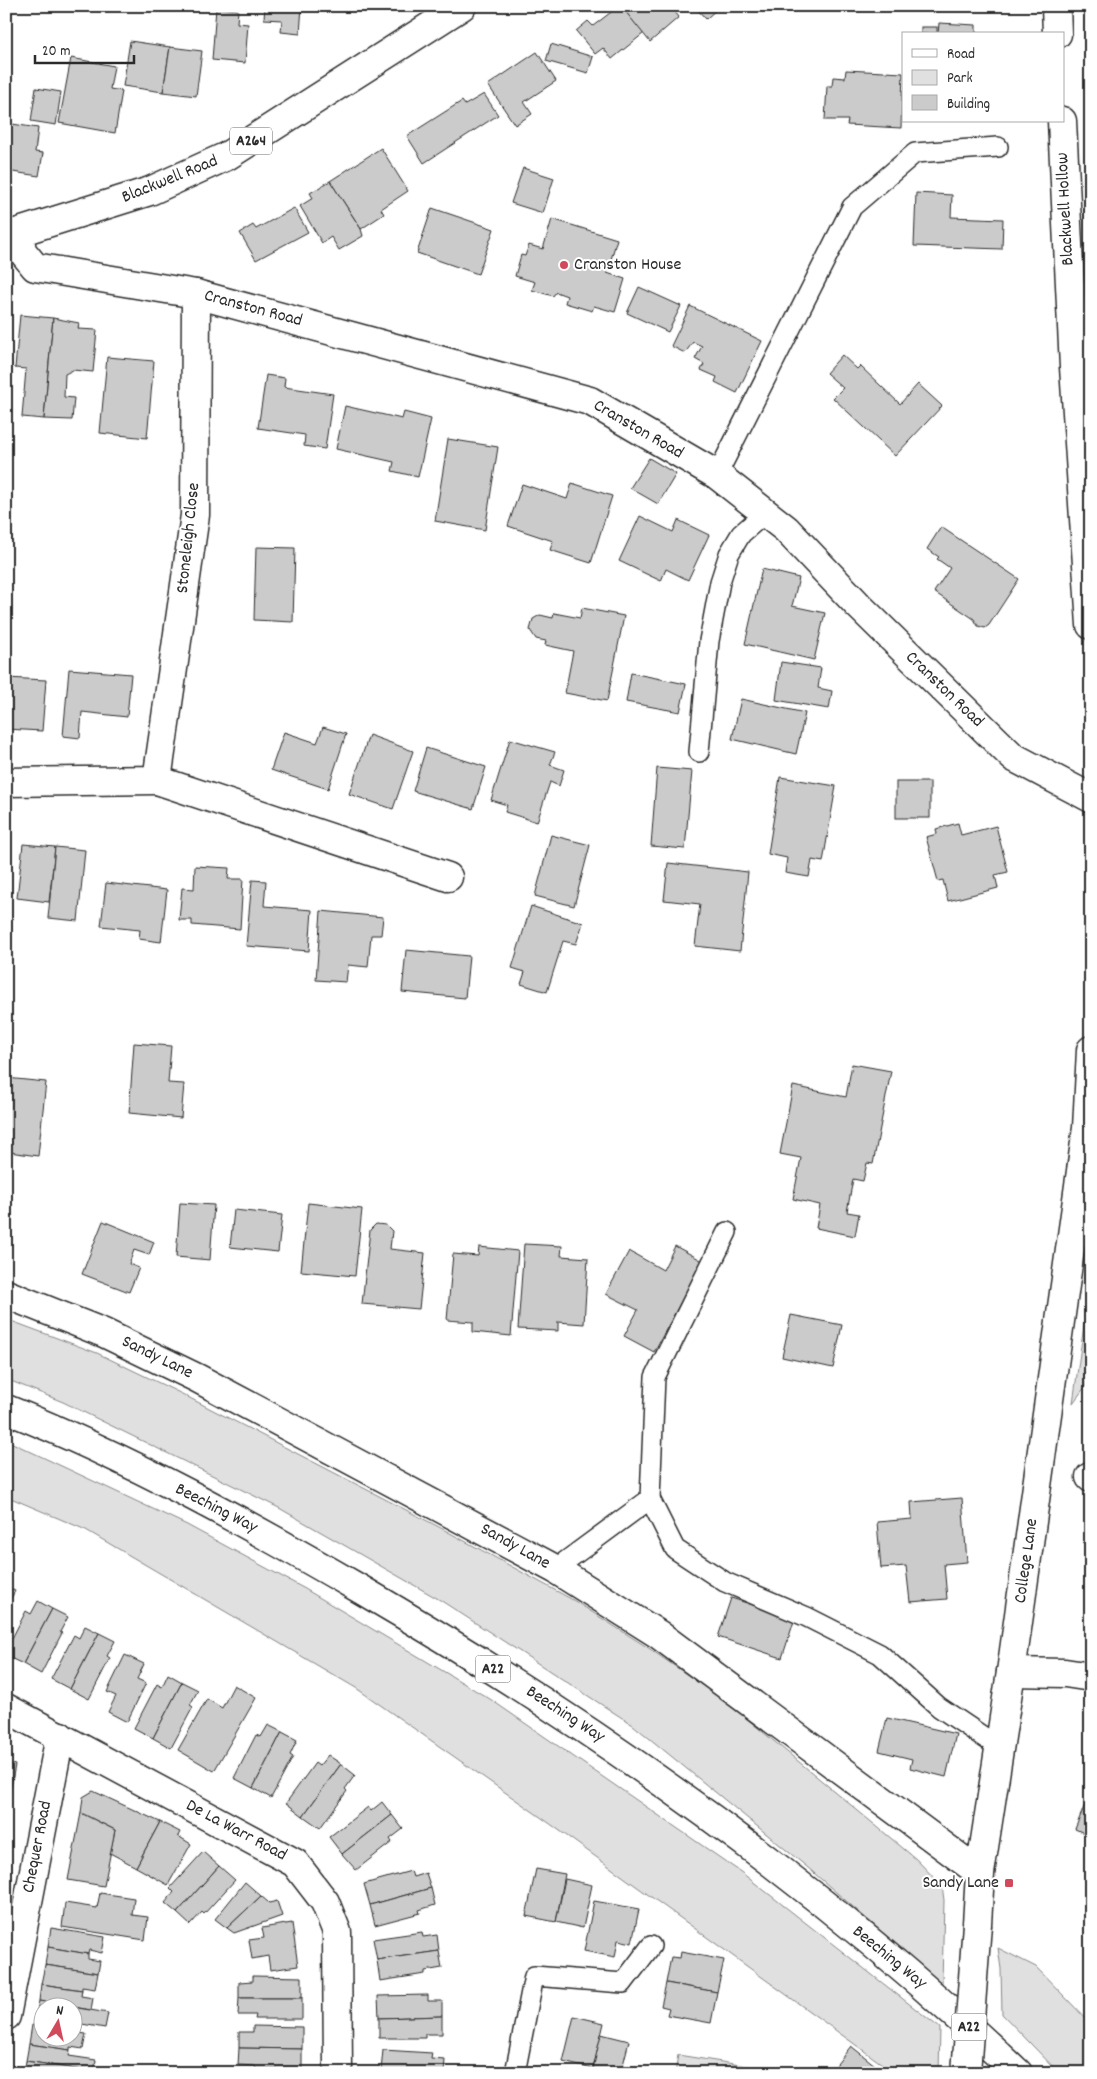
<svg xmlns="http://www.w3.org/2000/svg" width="1097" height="2079" viewBox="0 0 1097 2079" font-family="Dekko,sans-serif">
  <rect width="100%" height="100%" fill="#fff"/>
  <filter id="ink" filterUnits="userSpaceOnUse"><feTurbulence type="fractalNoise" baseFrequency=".02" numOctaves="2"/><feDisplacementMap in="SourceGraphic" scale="10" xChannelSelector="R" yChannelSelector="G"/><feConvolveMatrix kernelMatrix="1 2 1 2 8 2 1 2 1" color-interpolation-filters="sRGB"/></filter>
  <g filter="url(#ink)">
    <g fill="#e0e0e0" stroke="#868686">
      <path d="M1091,1275V1362L1085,1387L1073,1403Z"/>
      <path d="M6,1319L97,1353L182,1394L439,1527L573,1600L647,1647L728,1703L916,1859L942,1886L944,1900L942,1984L807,1867L633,1725L440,1600L279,1508L63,1402L6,1379Z"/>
      <path d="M6,1440L187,1525L305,1589L490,1699L742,1873L940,2028L939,2073H885L889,2069L549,1823L356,1688L86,1530L6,1496Z"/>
      <path d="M998,1948L1036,1967L1091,2024V2073H1059L1002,2014L1001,1969Z"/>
      <path d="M678,2055L759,2068L758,2073H675Z"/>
    </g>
    <g fill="#cbcbcb" stroke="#2b2b2b">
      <path d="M265,6H302L300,34L281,32L282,20L264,19Z"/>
      <path d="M619,6H621L644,33L612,59L603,48L595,54L576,31L588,21L593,26Z"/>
      <path d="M621,6H670L679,17L650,42Z"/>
      <path d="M694,6H720L706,19Z"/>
      <path d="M216,8L238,10L237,23L248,24L245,63L212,60Z"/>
      <path d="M939,23L976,25V34H938Z"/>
      <rect x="921" y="27" width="16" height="7"/>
      <path d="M130,41L170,47L163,92L123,86Z"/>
      <path d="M551,44L593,57L588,73L546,61Z"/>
      <path d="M170,47L202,51L196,96L163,92Z"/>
      <path d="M537,52L556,81L524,102L532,114L515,125L488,85Z"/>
      <path d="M71,58L114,66L110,89L122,91L115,133L59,123Z"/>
      <path d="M846,70L903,73L901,128L847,125L848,120H825L827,86H832L833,77L845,78Z"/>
      <path d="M36,88L61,92L56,125L31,121Z"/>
      <path d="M484,94L498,115L424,163L407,136L462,101L465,105Z"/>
      <path d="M6,123L38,128L35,152L43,153L39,176L6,171Z"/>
      <path d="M381,148L408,191L381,209L384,214L361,229L330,181Z"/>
      <path d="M523,168L554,178L543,213L511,203Z"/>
      <path d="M330,181L361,229L363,236L339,250L331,237L322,243L300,206L313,198L310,193Z"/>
      <path d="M916,193L952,195L951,217L1003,219L1002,249L914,246Z"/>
      <path d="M294,208L308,232L256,260L240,233L253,225L256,229Z"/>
      <path d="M432,208L494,229L478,274L417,253Z"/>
      <path d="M552,219L617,239L607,273L625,279L615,312L594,306L592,311L565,303L567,296L556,292L553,296L532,290L535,282L515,276L521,255L525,256L529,245L543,249Z"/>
      <path d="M639,287L681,306L668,332L627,313Z"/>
      <path d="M690,306L762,341L737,393L715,382L717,377L701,370L704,364L695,359L702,346L693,342L685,353L671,346Z"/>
      <path d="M20,315L53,318L44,419L22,417L26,369L15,368Z"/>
      <path d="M53,318L79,323L78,329L97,330L93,372L73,370L65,374L64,397L74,398L72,420L44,419Z"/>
      <path d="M842,355L857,369L860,366L900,404L918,384L942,406L895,456L833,398L843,388L826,373Z"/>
      <path d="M107,357L154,361L147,438L100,433Z"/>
      <path d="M266,375L285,378L284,387L333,394L325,449L304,446L305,435L258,428Z"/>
      <path d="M345,406L402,419L404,412L431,419L418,477L392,471L394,462L336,449Z"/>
      <path d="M448,439L498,447L485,530L435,521Z"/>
      <path d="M649,458L676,474L658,504L630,488Z"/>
      <path d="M572,483L612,496L591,563L550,550L553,541L508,526L522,484L567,499Z"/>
      <path d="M640,516L673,532L678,520L709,535L688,580L666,569L661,581L619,561Z"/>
      <path d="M941,527L1019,579L989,625L985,628L978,626L974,619L934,592L950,568L937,559L939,557L927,549Z"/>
      <path d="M256,547L295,548L293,622L254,620Z"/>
      <path d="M762,569L799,578L792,606L825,613L814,660L745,644Z"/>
      <path d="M582,608L624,616L607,701L565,693L573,651L545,645L546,641L536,639L530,630L533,619L540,615L553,618L554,613L580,618Z"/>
      <path d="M781,662L821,668L818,688L832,691L829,709L776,700Z"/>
      <path d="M69,669L131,674L127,717L82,712L80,738L63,736Z"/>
      <path d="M631,673L686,684L680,712L626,702Z"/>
      <path d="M6,678L46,680L42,731L6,729Z"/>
      <path d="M741,699L805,713L796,754L732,739Z"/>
      <path d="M323,727L346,734L328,789L271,770L284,732L317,743Z"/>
      <path d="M369,735L413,751L393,809L349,794Z"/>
      <path d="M510,739L555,752L550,765L564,770L559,786L550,782L537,822L505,812L507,805L491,800Z"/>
      <path d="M426,748L486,767L473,809L413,791Z"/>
      <path d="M657,768L692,771L685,849L651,846Z"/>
      <path d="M780,777L836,786L823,862L812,860L809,877L785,873L787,858L768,854Z"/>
      <rect x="896" y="782" width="34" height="36"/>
      <path d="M958,823L961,835L996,826L1008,872L995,875L998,888L948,901L943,880L938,881L926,837L937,834L936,829Z"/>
      <path d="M551,835L590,845L574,906L535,896Z"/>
      <path d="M23,844L55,847L49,902L17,898Z"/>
      <path d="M55,847L85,850L78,921L48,918Z"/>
      <path d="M668,863L748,872L740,951L695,946L700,904L664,900Z"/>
      <path d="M195,866L229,868L228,879H243L240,929L192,925V920H179L182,888L194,889Z"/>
      <path d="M252,880L266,881L264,906L312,910L309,951L246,946Z"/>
      <path d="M106,883L167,890L161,942L139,939L140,930L101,926Z"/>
      <path d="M531,906L583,923L576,944L563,941L547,992L521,984L525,972L512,968Z"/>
      <path d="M321,911L383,917L381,935H371L368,967L348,965L346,982L316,980Z"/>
      <path d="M406,950L469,956L465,998L402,992Z"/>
      <path d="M134,1043L171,1046L168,1083L184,1084L181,1118L129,1113Z"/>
      <path d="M852,1064L891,1071L873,1164L867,1163L863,1181L853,1179L847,1212L859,1214L855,1236L816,1228L820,1205L793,1199L801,1158L780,1154L793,1086L846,1097Z"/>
      <path d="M6,1078L46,1082L38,1156L9,1152L10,1139H6Z"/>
      <path d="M180,1203L214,1205L210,1260L176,1257Z"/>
      <path d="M308,1203L362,1209L355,1276L301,1271Z"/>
      <path d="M234,1210L282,1215L278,1252L230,1247Z"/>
      <path d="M103,1221L154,1242L149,1255L134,1250L129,1264L139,1268L129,1292L82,1274Z"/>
      <path d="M376,1224L386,1225L392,1231L390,1249L425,1253L419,1309L362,1304L370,1230Z"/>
      <path d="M524,1244L562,1246L561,1256L588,1258L584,1324L558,1322V1331L518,1329Z"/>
      <path d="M675,1246L703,1261L654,1352L624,1336L638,1310L606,1294L629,1251L663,1270Z"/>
      <path d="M479,1247L518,1251L511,1336L473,1332V1322L447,1320L453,1254L478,1256Z"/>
      <path d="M791,1315L842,1325L833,1368L782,1357Z"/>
      <path d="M962,1498L967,1562L944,1564L947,1599L910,1602L906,1566L881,1568L877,1522L912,1519L911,1502Z"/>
      <path d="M6,1586L15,1591L7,1606L10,1607L6,1614Z"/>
      <path d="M731,1598L795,1618L782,1658L718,1637Z"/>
      <path d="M38,1601L52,1609L23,1664L6,1656V1650L26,1611L31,1614Z"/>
      <path d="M52,1609L68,1617L60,1632L62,1633L41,1674L23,1664Z"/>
      <path d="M85,1626L99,1633L70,1689L51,1679L74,1635L79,1638Z"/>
      <path d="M99,1633L115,1641L107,1656L110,1658L89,1699L70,1689Z"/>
      <path d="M125,1655L144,1664L137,1679L146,1683L127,1722L108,1712L116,1696L107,1692Z"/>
      <path d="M168,1674L182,1682L153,1738L134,1728L157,1684L162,1687Z"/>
      <path d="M182,1682L198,1690L190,1705L193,1707L171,1748L153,1738Z"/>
      <path d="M234,1685L256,1698L214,1771L178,1750L207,1699L222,1708Z"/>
      <path d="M887,1718L956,1734L946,1777L910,1768L912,1759L879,1751Z"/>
      <path d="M268,1725L282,1732L253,1788L234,1778L256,1735L261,1737Z"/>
      <path d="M282,1732L297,1740L290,1755L293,1757L271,1798L253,1788Z"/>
      <path d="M328,1755L341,1764L303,1816L286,1803L315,1763L319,1766Z"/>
      <path d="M6,1763L15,1765L9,1799L6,1798Z"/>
      <path d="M341,1764L355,1775L345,1789L347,1791L320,1828L303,1816Z"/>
      <path d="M93,1791L160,1822L136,1867L110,1853L115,1830L81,1813L83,1797Z"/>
      <path d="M1089,1795L1091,1796V1836L1075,1829Z"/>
      <path d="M382,1802L392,1815L342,1854L329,1837L368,1807L371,1811Z"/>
      <path d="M81,1813L115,1830L104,1886L68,1880Z"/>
      <path d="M392,1815L403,1829L390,1839L392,1842L356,1870L342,1854Z"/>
      <path d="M160,1822L180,1832L178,1836L191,1844L168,1885L136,1867Z"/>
      <path d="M203,1852L219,1866L177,1913L165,1903L174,1892L170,1888Z"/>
      <path d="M219,1866L235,1880L204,1914L202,1912L190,1925L177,1913Z"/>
      <path d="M536,1869L565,1874L556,1922L526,1916Z"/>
      <path d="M411,1871L413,1877L426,1873L431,1888L370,1905L364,1884Z"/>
      <path d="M565,1879L592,1885L583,1928L556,1922Z"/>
      <path d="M245,1882L261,1896L227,1928L215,1919Z"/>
      <path d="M431,1888L435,1905L419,1910L420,1913L375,1925L370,1905Z"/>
      <path d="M100,1893L134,1898L132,1915L148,1917L145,1940L62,1927L65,1903L97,1908Z"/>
      <path d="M261,1896L269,1903L277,1901L282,1916L234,1933L227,1928Z"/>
      <path d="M594,1901L639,1909L632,1943L618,1940L615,1957L584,1951Z"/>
      <path d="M292,1923L298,1966L270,1970L268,1956L252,1959L249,1940L264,1938L262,1928Z"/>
      <path d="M51,1928L105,1937L102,1953L89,1950L88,1954L48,1947Z"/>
      <path d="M422,1932L423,1937L437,1935L439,1951L377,1960L373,1939Z"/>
      <path d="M48,1947L88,1954V1959L100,1961L98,1973L45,1965Z"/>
      <path d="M439,1951L442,1968L425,1971V1974L380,1981L377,1960Z"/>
      <path d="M681,1952L724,1960L717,1992L666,1983L671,1957L680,1958Z"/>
      <path d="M45,1965L98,1973L95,1989L82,1987V1990L41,1984Z"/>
      <path d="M253,1976L302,1977V1998H239V1982L253,1981Z"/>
      <path d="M666,1983L717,1992L711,2023L667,2015L669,2008L661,2006Z"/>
      <path d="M41,1984L82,1990L81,1996L93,1998L91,2010L39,2001Z"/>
      <path d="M428,1995V2001H442V2016L379,2018L378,1996Z"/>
      <path d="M239,1998H302V2019H255L256,2015H238Z"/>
      <path d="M39,2001L70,2006H42V2021L35,2020Z"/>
      <path d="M72,2007L108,2013L105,2028L76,2023L75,2027L72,2026Z"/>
      <path d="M442,2016V2034H425V2038H379V2018Z"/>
      <path d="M574,2016L604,2023L593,2069L563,2062Z"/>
      <path d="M32,2025L42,2027V2036H72V2032L86,2034L83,2049L70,2047V2050L29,2044Z"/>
      <path d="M253,2026L302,2027V2049L239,2048V2032H253Z"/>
      <path d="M601,2034L629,2041L621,2073H605L593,2069Z"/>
      <path d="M29,2044L70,2050L69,2056L96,2060L94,2072L26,2061Z"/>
      <path d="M851,2046L885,2073H830Z"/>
      <path d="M239,2048L302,2049V2069H256L255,2066L238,2065Z"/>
      <path d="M383,2050L432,2053L431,2059L445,2060L444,2073L381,2071Z"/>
      <path d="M26,2061L94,2072V2073H24Z"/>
    </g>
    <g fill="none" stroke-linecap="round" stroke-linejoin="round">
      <defs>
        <g id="lane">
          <path d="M717,475L852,207L915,153L998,147"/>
          <path d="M699,752L709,641L720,582L729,554L741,534L765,513"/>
          <path d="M650,1499L655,1377L727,1232"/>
          <path d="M555,1569L650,1499L675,1549L725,1582L807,1617L880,1654L939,1707L1000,1748"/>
          <path d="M515,2073L534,1976L623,1983L651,1946"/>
        </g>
        <g id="street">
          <path d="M19,233L22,251L35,267L196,294L590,401L717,475L786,529L858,605L1013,757L1091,798"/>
          <path d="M157,780L448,877"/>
          <path d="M6,782L157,780L195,515L196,294"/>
          <path d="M6,1294L104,1333L197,1378L555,1569L658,1634L980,1873"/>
          <path d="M1090,1477L1091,1478"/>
          <path d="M6,1708L295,1863L325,1902L337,1932L338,2073"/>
          <path d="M6,2016L60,1736"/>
        </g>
        <g id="secondary">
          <path d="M1056,6L1057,34"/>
          <path d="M1062,121L1074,367L1091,625"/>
          <path d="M1011,1672L1065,1673L1091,1677"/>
          <path d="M977,1924L980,1873L1011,1672L1087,1128L1091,1050"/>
        </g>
        <path id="primary" d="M6,236L150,191L227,156L462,6"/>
        <path id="highway" d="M6,1409C129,1458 246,1523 360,1589C595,1726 821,1885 1018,2073"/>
      </defs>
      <use href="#lane" stroke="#2b2b2b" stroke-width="22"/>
      <use href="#street" stroke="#2b2b2b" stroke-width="31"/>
      <use href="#secondary" stroke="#2b2b2b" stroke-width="31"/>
      <use href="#primary" stroke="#2b2b2b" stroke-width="31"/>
      <use href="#highway" stroke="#2b2b2b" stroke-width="31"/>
      <use href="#lane" stroke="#fff" stroke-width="19"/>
      <use href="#street" stroke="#fff" stroke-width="28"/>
      <use href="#secondary" stroke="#fff" stroke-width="28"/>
      <use href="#primary" stroke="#fff" stroke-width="28"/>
      <use href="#highway" stroke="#fff" stroke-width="28"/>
      <defs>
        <path id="secondary-bridge" d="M966,2073L977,1924"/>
      </defs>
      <use href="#secondary-bridge" stroke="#2b2b2b" stroke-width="31" stroke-linecap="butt"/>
      <use href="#secondary-bridge" stroke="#fff" stroke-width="28"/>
    </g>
  </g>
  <g fill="#d1495b" stroke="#fff" stroke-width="2">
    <circle cx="564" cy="265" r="5"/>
    <rect x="1004" y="1878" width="10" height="10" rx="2.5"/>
  </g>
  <g text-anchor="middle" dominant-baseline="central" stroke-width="4" stroke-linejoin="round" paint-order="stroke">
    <g fill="#fff" stroke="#6b6b6b" stroke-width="1">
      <rect x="230" y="127.5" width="42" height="27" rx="4"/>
      <rect x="475.5" y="1655.5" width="35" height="27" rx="4"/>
      <rect x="951.5" y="2013.5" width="35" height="27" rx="4"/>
    </g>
    <g font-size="16" font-weight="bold" fill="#2b2b2b">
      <text x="251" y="141">A264</text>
      <text x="493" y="1669">A22</text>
      <text x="969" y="2027">A22</text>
    </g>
    <g font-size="18" fill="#2b2b2b" stroke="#fff">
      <text transform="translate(170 180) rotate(-22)">Blackwell Road</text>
      <text transform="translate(1066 209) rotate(-93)">Blackwell Hollow</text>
      <text transform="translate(253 309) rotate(15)">Cranston Road</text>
      <text transform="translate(638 430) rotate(30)">Cranston Road</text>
      <text transform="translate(189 538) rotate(-84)">Stoneleigh Close</text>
      <text transform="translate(944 690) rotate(44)">Cranston Road</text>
      <text transform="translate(157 1358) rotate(26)">Sandy Lane</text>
      <text transform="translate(216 1509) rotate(27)">Beeching Way</text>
      <text transform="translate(515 1547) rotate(29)">Sandy Lane</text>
      <text transform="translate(1027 1561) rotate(-82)">College Lane</text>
      <text transform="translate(565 1715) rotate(33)">Beeching Way</text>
      <text transform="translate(236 1831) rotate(28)">De La Warr Road</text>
      <text transform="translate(38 1847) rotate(-79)">Chequer Road</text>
      <text transform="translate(889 1958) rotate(39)">Beeching Way</text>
    </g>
    <g font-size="18" fill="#2b2b2b" stroke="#fff" text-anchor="start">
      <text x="574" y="265">Cranston House</text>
      <text x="999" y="1883" text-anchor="end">Sandy Lane</text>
    </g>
  </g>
  <rect width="1097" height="2079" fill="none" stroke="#fff" stroke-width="25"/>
  <rect x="12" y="12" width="1072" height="2054" fill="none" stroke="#2b2b2b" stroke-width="2" filter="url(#ink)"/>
  <rect x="902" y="32" width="162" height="90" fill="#ffffff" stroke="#aaaaaa"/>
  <rect x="912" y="49" width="25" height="8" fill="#ffffff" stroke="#aaaaaa"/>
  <text x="947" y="58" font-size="15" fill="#2b2b2b">Road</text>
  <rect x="912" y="70" width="25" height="15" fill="#e0e0e0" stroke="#aaaaaa"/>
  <text x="947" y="82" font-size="15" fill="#2b2b2b">Park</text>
  <rect x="912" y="95" width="25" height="15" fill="#cbcbcb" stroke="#aaaaaa"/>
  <text x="947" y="108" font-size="15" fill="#2b2b2b">Building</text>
  <g transform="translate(58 2022) rotate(9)"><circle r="24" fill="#ffffff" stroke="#aaaaaa"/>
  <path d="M0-4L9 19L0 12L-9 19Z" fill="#d1495b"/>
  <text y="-8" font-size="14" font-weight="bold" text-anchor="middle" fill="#2b2b2b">N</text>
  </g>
  <path d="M35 55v8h99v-8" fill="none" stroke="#2b2b2b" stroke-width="2.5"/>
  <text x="42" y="55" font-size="15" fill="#2b2b2b" stroke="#ffffff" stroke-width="4" paint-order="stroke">20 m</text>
</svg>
